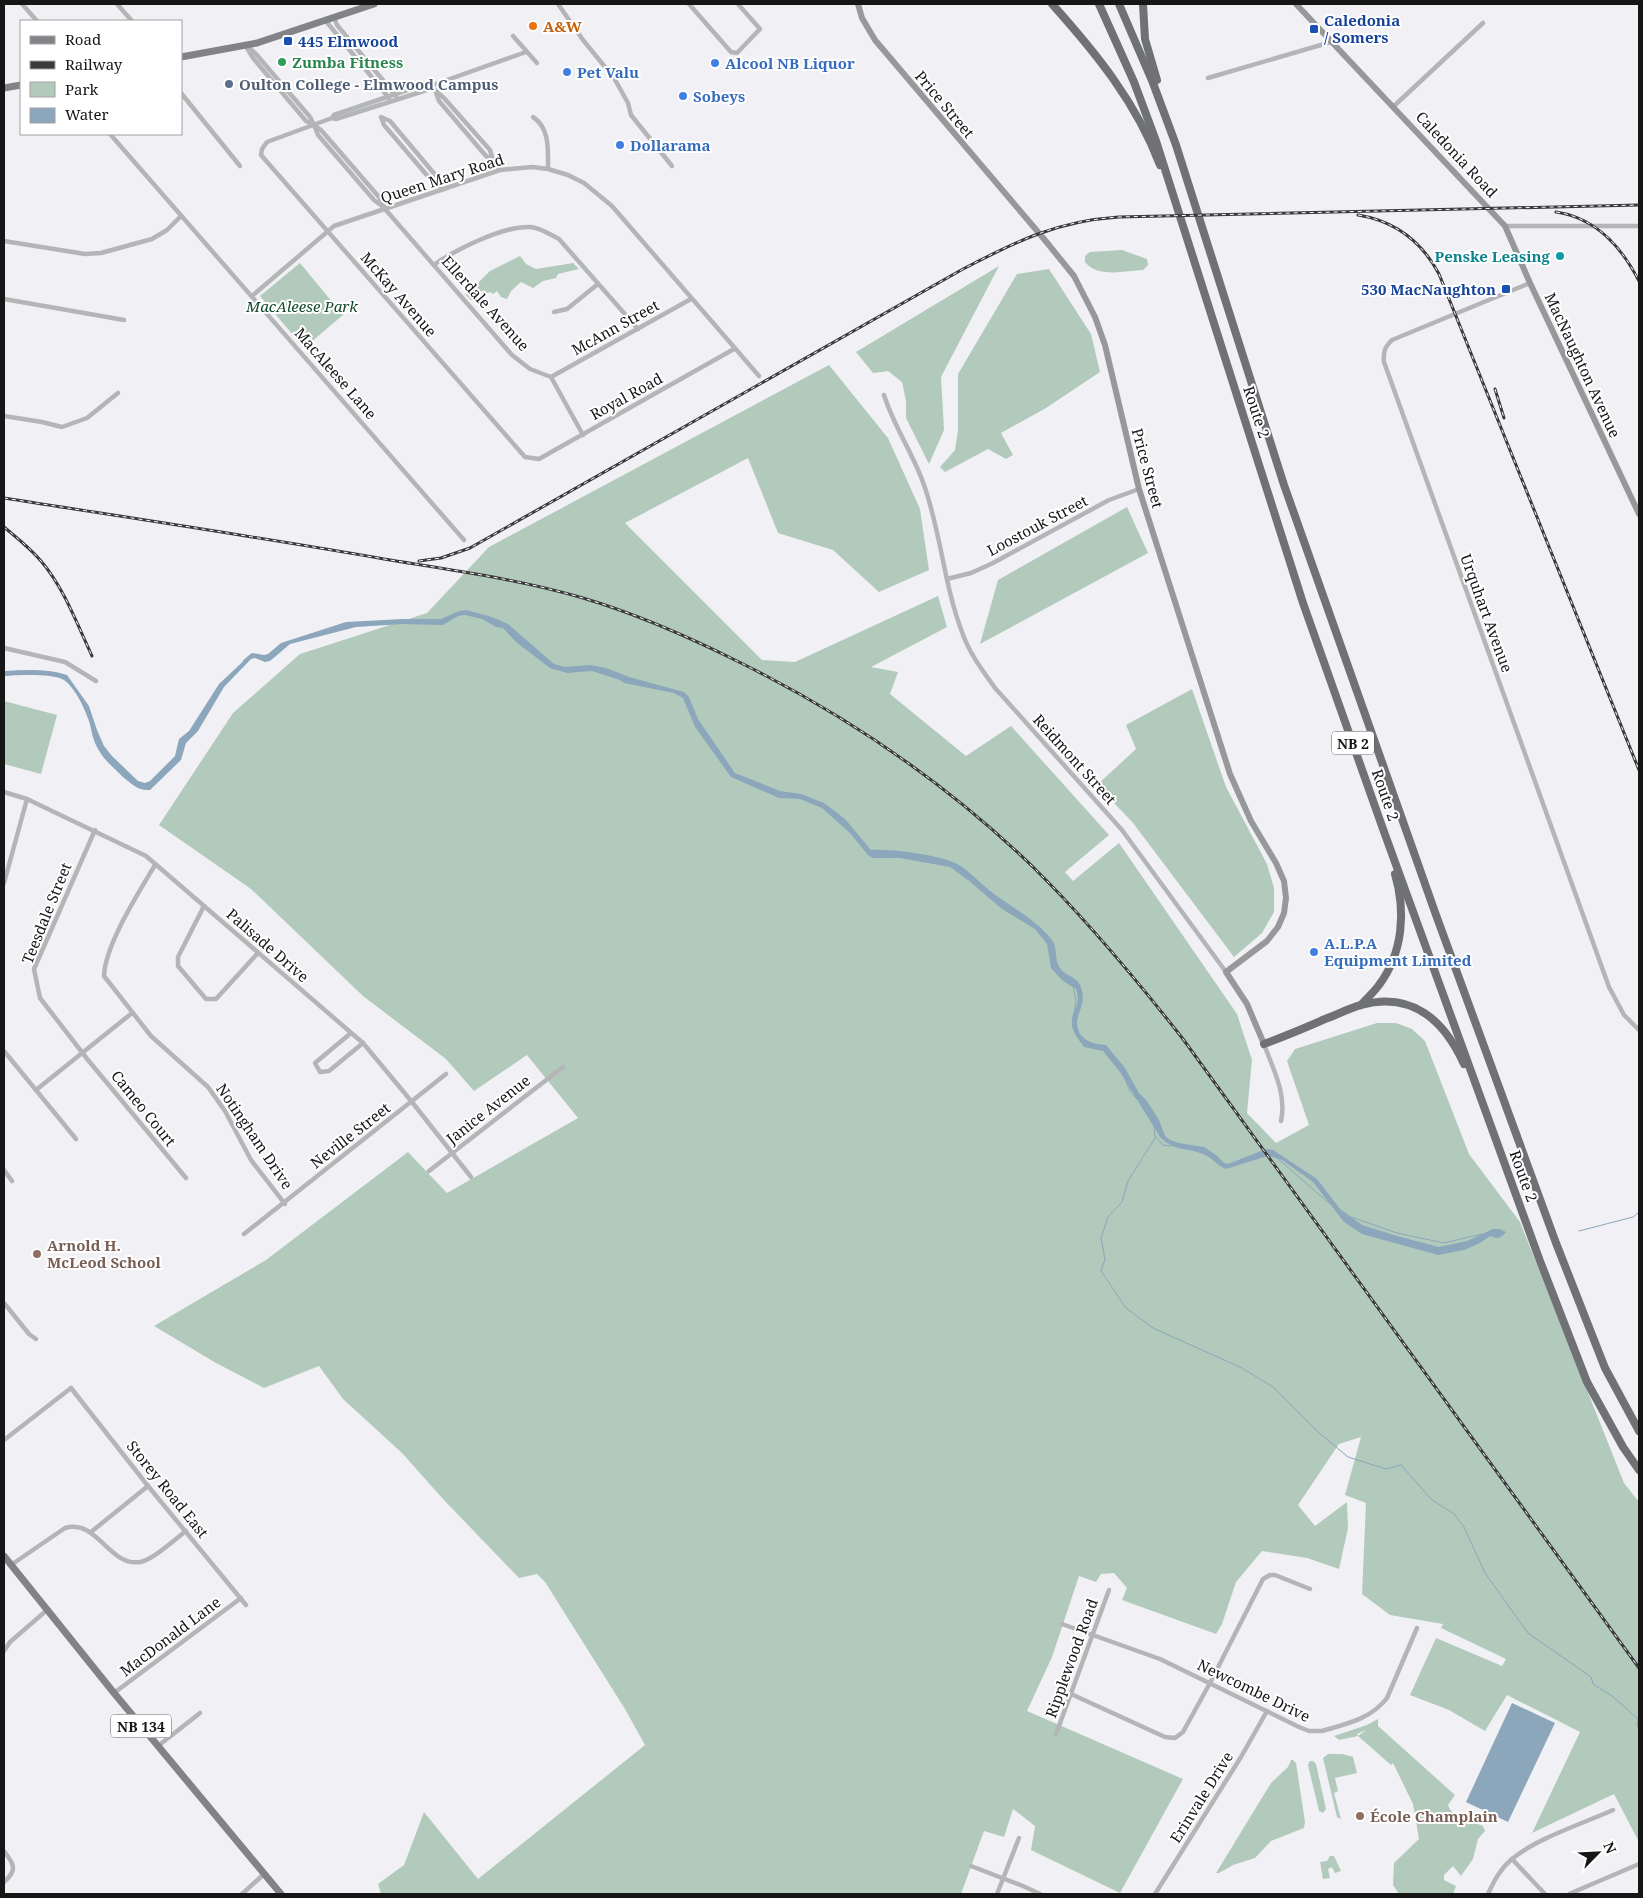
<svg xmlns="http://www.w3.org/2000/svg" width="1643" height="1898" viewBox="0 0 1643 1898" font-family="'Noto Serif',serif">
  <rect width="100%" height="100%" fill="#f1f1f5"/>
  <g fill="#b2cabb">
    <path d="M1122,250L1147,259L1148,265L1143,270C1125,271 1097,278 1085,262V256L1090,252Z"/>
    <path d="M520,256L526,264L536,269L573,263L579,269L558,274L556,278L543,281L533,288L521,282L511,291L507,299L501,297L497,291L493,294L490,292L471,300L466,295L490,271Z"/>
    <path d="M300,263L343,315L304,348L260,296Z"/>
    <path d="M999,266L941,377L944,430L929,464L906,418V401L902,382L888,371L873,373L856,352Z"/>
    <path d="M1049,269L1091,334L1100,372L1046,408L1001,433L1013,455L1006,459L988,449L945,472L940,467L955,450L958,430V374L1017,274Z"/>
    <path d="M829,365L888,438L920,509L929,570L879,592L833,550L778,533L748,458L625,523L762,660L795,662L938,596L947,627L871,667L898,672L890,694L966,756L1011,726L1109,835L1065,872L1073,881L1119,843L1237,1014L1252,1060L1247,1113L1276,1143L1309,1125L1287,1061L1295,1049L1377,1023H1396L1412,1029L1425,1041L1469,1154L1520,1222L1624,1483L1639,1502V1842L1614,1794L1532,1833L1580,1732L1507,1695L1485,1731L1449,1710L1410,1695L1436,1638L1502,1666L1506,1659L1441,1628L1443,1624L1390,1615L1362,1594L1366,1503L1345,1495L1361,1437L1339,1444L1298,1505L1315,1526L1347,1502L1348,1528L1339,1569L1307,1558L1262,1551L1236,1582L1222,1624L1216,1634L1122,1600L1127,1588L1114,1573L1101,1574L1096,1582L1079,1576L1052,1657L1027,1711L1183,1779L1120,1893L1031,1850L1035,1826L1013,1809L1004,1837L984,1831L961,1894H381L378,1884L404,1865L424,1812L478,1879L645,1745L625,1709L545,1582L537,1574L519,1578L443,1499L402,1453L343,1399L319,1366L264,1388L216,1363L154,1326L266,1260L408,1152L447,1193L578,1118L527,1055L474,1091L446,1059L363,996L251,889L159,825L233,713L300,654L427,613L489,547Z"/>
    <path d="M1127,507L1148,553L980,644L998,580Z"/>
    <path d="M1192,689L1226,787L1267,864L1274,888V912L1262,933L1234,957L1133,823L1097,785L1136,749L1126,725Z"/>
    <path d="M4,701L57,715L41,774L4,764Z"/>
    <path d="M1378,1719V1726L1455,1795L1448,1805C1452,1818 1471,1821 1483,1826L1485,1831L1478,1839L1473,1859L1461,1876L1453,1866L1444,1875V1880L1456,1886L1453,1894H1399L1393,1885L1394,1863L1419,1839L1413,1804L1393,1763L1391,1765L1358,1736L1366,1730L1357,1734L1358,1736L1339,1740L1334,1736L1367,1725Z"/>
    <path d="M1328,1754H1342L1353,1757L1357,1773L1335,1778L1338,1791L1334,1793L1341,1819L1337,1817L1323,1758Z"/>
    <path d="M1291,1760H1293L1296,1763L1305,1822L1304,1828L1271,1841L1255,1858L1233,1865L1219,1873H1216L1271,1783L1288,1767Z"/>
    <path d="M1310,1761H1313L1316,1764L1326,1809L1323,1813L1319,1811L1308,1765Z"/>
    <path d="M1330,1856H1334L1341,1871L1335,1873L1332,1867L1328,1869L1330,1878L1323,1879L1320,1862L1327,1861Z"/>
  </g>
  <g fill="#8ca6bc">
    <path d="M466,610L492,617L508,624L554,664L565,667L590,665L606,668L629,677L684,692L689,697L698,719L735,773L780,791L801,794L824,803L845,819L871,850C890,849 931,854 950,861C966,866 976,880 989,890C1010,907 1035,918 1052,940C1058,948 1054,960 1060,968C1065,976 1076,976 1080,985C1089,1005 1073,1014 1078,1029C1082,1042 1095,1044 1106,1045L1125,1068L1139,1093L1147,1101L1159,1120L1165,1136L1170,1140L1179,1143L1204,1147L1216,1155L1224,1163L1228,1164L1266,1149L1273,1150L1317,1179L1340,1209L1362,1225L1397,1236L1439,1247L1467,1241L1493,1229H1500L1506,1232C1500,1239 1498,1239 1490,1236L1480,1243L1464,1250L1438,1255L1362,1234L1344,1222L1313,1182L1282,1160L1273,1157H1264L1226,1169C1217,1166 1212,1157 1203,1154C1186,1147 1175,1152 1160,1137L1120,1072L1103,1051L1084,1047C1079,1040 1073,1033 1072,1025C1070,1011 1082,1008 1076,989L1063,981L1051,968L1047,944L1035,929L1002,909L968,880L950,867L900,858H873L868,855L850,833L822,808L800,799L779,798L731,777L695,727L683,698L674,693L624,683L620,680L592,671L567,673L550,668L516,642L503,628L496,627L482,619L465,615L458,616L443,625L403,624L356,627L290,644L270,661L265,662L255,658L251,659L224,687L198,731L186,743L181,760L150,790C138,791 132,784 123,777C114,768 104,760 98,749C91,737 92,727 87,716C83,705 74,687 64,680C53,673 17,675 4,676V671C25,670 46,668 67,675L89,706L97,730L104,746L112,756L138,781L145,783L150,781L175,756L179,739L189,731L219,684L252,653L264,655L268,654L281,643L346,622L403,619H441L459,611Z"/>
    <path d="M1512,1703L1555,1723L1508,1822L1466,1802Z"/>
  </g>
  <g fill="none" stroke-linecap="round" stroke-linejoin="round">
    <g stroke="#8ca6bc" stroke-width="1">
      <path d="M243,661L251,654"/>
      <path d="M979,888L993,900"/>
      <path d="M1073,986L1076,1001L1074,1014"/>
      <path d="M1126,1082L1131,1093L1137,1099"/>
      <path d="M1154,1128L1155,1137"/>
      <path d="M1156,1137L1163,1145L1171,1146"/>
      <path d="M1155,1138L1128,1181L1122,1202L1108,1217L1101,1238L1105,1259L1101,1271L1126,1308L1153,1328L1242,1368L1273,1387L1317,1431L1348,1457L1386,1469L1401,1465L1431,1499L1454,1514L1464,1527L1485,1573L1528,1633L1591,1677L1593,1684L1612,1696L1638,1719L1637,1726L1639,1728"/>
      <path d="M1277,1158L1329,1203"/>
      <path d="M1351,1217L1397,1233L1444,1243L1482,1234"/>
      <path d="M1579,1231L1633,1217L1639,1212"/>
    </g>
    <g stroke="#b4b5b7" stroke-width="4.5">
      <path d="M22,4L37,21"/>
      <path d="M117,4L132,21"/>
      <path d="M558,4L583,40L614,78L628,103L631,115L672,166"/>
      <path d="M689,4L731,52L737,53L760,29L738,4"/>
      <path d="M334,17L337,25L396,96"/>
      <path d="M325,20L389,98"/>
      <path d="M513,36L537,63"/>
      <path d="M246,45L256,54L310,117L314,125L321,130L379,197L385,209L512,355L530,369L551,377L583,435"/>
      <path d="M247,48L253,58L306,121L314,125L318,135L374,200L382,206"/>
      <path d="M526,52L433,85L428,83L334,115L332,118L267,142L262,149L261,155L525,457L539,459L734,349"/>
      <path d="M1208,78L1331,42"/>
      <path d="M435,90L444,98L490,150L493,160L500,170"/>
      <path d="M435,90L439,101L486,156L493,160"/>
      <path d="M181,93L240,166"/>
      <path d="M1394,106L1483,23"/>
      <path d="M533,117C550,128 548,150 548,169"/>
      <path d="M332,118L336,119L430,89L433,85"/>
      <path d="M110,134L464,540"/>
      <path d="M438,184L431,180L384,125L381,117L390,121L437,177L438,184L442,190"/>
      <path d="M1505,226H1639"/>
      <path d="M4,241L85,254L101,253L152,239L167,230L181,216"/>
      <path d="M435,264C457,249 503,226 530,227C541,228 549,234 559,239L638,329"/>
      <path d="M1530,283L1392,340C1385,347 1383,351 1384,362L1609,987L1624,1015L1639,1030"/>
      <path d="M252,296L334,226L500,170L532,167L548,169L568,175L584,183L612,206L759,376"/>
      <path d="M4,299L124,320"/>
      <path d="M554,312L567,309L598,284"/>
      <path d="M551,377L691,299"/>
      <path d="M884,395C894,427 913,453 924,485C941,533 944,585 962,632C969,653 983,671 995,688L1122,830L1226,972"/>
      <path d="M4,416L42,422L62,427L87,418L118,393"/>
      <path d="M947,579L971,573L993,563L1109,500L1139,489"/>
      <path d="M4,648L65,662L96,681"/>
      <path d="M4,792L27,799L146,856L363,1043L412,1102L471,1177"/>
      <path d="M95,830L34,969L40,998L88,1060L186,1178"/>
      <path d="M155,865C139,892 105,945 104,976L151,1036L208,1087L225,1111L251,1160L285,1204"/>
      <path d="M4,883L27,799"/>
      <path d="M204,906L178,957V966L206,999H216L258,953"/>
      <path d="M351,1033L315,1063L320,1072L329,1071L363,1043"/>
      <path d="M1264,1044C1273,1069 1287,1094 1281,1121"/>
      <path d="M4,1051L76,1139"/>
      <path d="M36,1090L132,1013"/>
      <path d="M4,1170L12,1181"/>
      <path d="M429,1171L563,1067"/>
      <path d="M244,1234L446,1074"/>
      <path d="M4,1303L29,1334L36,1339"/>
      <path d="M4,1440L71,1388L148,1486L246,1605"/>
      <path d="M91,1532L148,1486"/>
      <path d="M11,1565L65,1528C97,1518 109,1567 140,1562C154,1559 174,1540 186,1531"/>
      <path d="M1062,1624L1160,1659L1299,1727L1309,1731H1322C1346,1724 1371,1719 1387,1698L1417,1628"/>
      <path d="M4,1651L10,1642L47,1610"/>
      <path d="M114,1693L241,1598"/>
      <path d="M1071,1694L1165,1737L1175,1738L1183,1732L1210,1683L1263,1579L1270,1575H1275L1310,1589"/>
      <path d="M1056,1734L1109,1590"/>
      <path d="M158,1746L200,1713"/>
      <path d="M4,1851C14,1864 18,1870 4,1882"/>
      <path d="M1512,1859L1545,1894"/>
      <path d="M971,1866L1023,1886L1040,1894"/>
      <path d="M242,1894L264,1874"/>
      <path d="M997,1894L1019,1838"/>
      <path d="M1155,1894L1241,1757L1267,1711"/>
      <path d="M1488,1894C1494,1881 1500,1869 1512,1859C1535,1839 1584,1823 1613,1810"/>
      <path d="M1569,1894L1639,1864"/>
    </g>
    <g stroke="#97989a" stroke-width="6">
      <path d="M858,4L862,18L875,40L1044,239L1074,276L1095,317L1105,345L1139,489L1230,774L1251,821L1276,863L1284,881L1286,898L1284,913L1278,927L1267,941L1226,972L1247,1004L1264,1044"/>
      <path d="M1296,4L1505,226L1530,283L1639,514"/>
    </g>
    <g stroke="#818386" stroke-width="7">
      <path d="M181,57L257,43L374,4"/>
      <path d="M4,88L21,85"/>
      <path d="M4,1556L114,1693L281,1894"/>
    </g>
    <g stroke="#6f7174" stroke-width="8">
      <path d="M1052,4C1096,53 1136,102 1160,165"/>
      <path d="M1099,4L1134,82L1156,141L1303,603L1383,829L1540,1261L1587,1382L1623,1447L1639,1470"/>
      <path d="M1119,4L1153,83L1176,145L1284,485L1436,915L1556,1243L1605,1368L1639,1431"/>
      <path d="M1143,4L1145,39L1157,80"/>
      <path d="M1361,1005C1367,998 1374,992 1379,985C1403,953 1406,911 1395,874"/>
      <path d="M1264,1044C1285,1036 1305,1028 1325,1019C1337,1015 1349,1008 1361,1005C1412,991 1444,1020 1464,1064"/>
    </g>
    <defs>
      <g id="rail">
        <path d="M1556,212C1596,218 1621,246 1639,281"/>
        <path d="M1358,215C1395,221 1422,242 1439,274L1639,770"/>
        <path d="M1495,389L1504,418"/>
        <path d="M4,498C131,518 258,537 384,559C451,570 518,579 583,598C637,614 689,637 739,662C846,715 946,783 1032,866C1087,920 1136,979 1183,1039L1639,1668"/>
        <path d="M4,527C17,538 30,548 41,561C64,588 77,624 92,656"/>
        <path d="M419,561L441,558L470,548L963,269C1017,241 1057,221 1119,217L1639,205"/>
      </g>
    </defs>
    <use href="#rail" stroke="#3a3a3c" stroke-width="3"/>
    <use href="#rail" stroke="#fff" stroke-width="1" stroke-dasharray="4" stroke-linecap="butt"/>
  </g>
  <circle fill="#e8710a" stroke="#fff" stroke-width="2" cx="533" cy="26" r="5"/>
  <g fill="#1a4fb4" stroke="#fff" stroke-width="2">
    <rect x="1309" y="24" width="10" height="10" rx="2.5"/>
    <rect x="283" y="36" width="10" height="10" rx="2.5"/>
    <rect x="1501" y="284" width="10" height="10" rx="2.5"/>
  </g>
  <circle fill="#2e9e5b" stroke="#fff" stroke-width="2" cx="282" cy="62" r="5"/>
  <g fill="#3f7fe0" stroke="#fff" stroke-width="2">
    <circle cx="715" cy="63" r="5"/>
    <circle cx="567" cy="72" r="5"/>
    <circle cx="683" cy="96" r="5"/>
    <circle cx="620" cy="145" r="5"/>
    <circle cx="1314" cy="952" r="5"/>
  </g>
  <circle fill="#5c6f8a" stroke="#fff" stroke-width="2" cx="229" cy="84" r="5"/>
  <circle fill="#0f9aa8" stroke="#fff" stroke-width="2" cx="1560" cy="256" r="5"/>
  <g fill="#8d6e63" stroke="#fff" stroke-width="2">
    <circle cx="37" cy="1254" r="5"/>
    <circle cx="1360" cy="1816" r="5"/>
  </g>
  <g text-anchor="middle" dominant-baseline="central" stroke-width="4" stroke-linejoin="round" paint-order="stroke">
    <g fill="#fff" stroke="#5c5c5d" stroke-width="1">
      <rect x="1332" y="731.5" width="42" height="23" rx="4"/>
      <rect x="111" y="1714.5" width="60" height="23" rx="4"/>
    </g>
    <g font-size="14" font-weight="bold" fill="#161617">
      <text x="1353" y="743">NB 2</text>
      <text x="141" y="1726">NB 134</text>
    </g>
    <g font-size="15" font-weight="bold" fill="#164399" stroke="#fff" text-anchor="start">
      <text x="1324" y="20">Caledonia<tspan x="1324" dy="17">/ Somers</tspan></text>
      <text x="298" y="41">445 Elmwood</text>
      <text x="1496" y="289" text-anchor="end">530 MacNaughton</text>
    </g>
    <g font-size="15" font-weight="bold" fill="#c56008" stroke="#fff" text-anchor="start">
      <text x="543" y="26">A&amp;W</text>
    </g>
    <g font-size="15" font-weight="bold" fill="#27864d" stroke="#fff" text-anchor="start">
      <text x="292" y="62">Zumba Fitness</text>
    </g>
    <g font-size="15" font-weight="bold" fill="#366cbe" stroke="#fff" text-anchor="start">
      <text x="725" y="63">Alcool NB Liquor</text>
      <text x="577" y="72">Pet Valu</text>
      <text x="693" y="96">Sobeys</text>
      <text x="630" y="145">Dollarama</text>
      <text x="1324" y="943">A.L.P.A<tspan x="1324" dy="17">Equipment Limited</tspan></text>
    </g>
    <g font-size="15" font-weight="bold" fill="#4e5e75" stroke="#fff" text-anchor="start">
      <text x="239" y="84">Oulton College - Elmwood Campus</text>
    </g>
    <g font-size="15" fill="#161617" stroke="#fff">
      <text transform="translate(945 104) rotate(50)">Price Street</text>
      <text transform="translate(1457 154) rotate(47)">Caledonia Road</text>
      <text transform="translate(442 178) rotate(-18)">Queen Mary Road</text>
      <text transform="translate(399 294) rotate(49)">McKay Avenue</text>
      <text transform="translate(486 303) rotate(48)">Ellerdale Avenue</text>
      <text transform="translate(615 327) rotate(-29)">McAnn Street</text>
      <text transform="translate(1583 365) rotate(65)">MacNaughton Avenue</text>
      <text transform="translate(336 373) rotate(49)">MacAleese Lane</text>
      <text transform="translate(626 396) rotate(-29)">Royal Road</text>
      <text transform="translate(1257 412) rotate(72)">Route 2</text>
      <text transform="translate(1148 468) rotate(75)">Price Street</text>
      <text transform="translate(1037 525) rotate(-28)">Loostouk Street</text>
      <text transform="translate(1487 613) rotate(70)">Urquhart Avenue</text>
      <text transform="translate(1075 759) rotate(48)">Reidmont Street</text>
      <text transform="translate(1386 795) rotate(71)">Route 2</text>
      <text transform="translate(46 913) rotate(-68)">Teesdale Street</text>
      <text transform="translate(268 945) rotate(41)">Palisade Drive</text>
      <text transform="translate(144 1108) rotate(51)">Cameo Court</text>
      <text transform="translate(488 1109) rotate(-38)">Janice Avenue</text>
      <text transform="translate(350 1135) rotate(-38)">Neville Street</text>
      <text transform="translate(255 1136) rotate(56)">Notingham Drive</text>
      <text transform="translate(1524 1176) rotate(70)">Route 2</text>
      <text transform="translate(168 1489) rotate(51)">Storey Road East</text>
      <text transform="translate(170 1636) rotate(-37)">MacDonald Lane</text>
      <text transform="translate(1071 1658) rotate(-70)">Ripplewood Road</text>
      <text transform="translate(1254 1690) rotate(26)">Newcombe Drive</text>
      <text transform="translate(1201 1797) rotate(-58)">Erinvale Drive</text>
    </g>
    <g font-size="15" font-weight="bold" fill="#0d838f" stroke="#fff" text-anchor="end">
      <text x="1550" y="256">Penske Leasing</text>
    </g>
    <g font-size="15" font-style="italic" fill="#12472c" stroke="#fff">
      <text x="302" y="306">MacAleese Park</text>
    </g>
    <g font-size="15" font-weight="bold" fill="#785e54" stroke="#fff" text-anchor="start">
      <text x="47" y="1245">Arnold H.<tspan x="47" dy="17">McLeod School</tspan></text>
      <text x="1370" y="1816">École Champlain</text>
    </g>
  </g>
  <rect width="1643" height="1898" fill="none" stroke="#161617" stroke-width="10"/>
  <rect x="20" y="20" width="162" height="115" fill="#ffffff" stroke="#a2a2a2"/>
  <rect x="30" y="36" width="25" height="8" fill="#818386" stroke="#a2a2a2"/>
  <text x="65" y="45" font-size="15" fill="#161617">Road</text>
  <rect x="30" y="61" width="25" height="8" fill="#3a3a3c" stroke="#a2a2a2"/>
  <text x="65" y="70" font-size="15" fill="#161617">Railway</text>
  <rect x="30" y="82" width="25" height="15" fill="#b2cabb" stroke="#a2a2a2"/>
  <text x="65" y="95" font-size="15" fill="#161617">Park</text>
  <rect x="30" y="108" width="25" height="15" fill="#8ca6bc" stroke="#a2a2a2"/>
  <text x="65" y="120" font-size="15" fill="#161617">Water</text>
  <g transform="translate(1598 1853) rotate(66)" stroke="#ffffff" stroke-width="4" paint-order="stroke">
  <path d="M0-4L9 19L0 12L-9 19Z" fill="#161617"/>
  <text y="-8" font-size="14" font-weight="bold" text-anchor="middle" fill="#161617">N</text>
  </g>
</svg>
